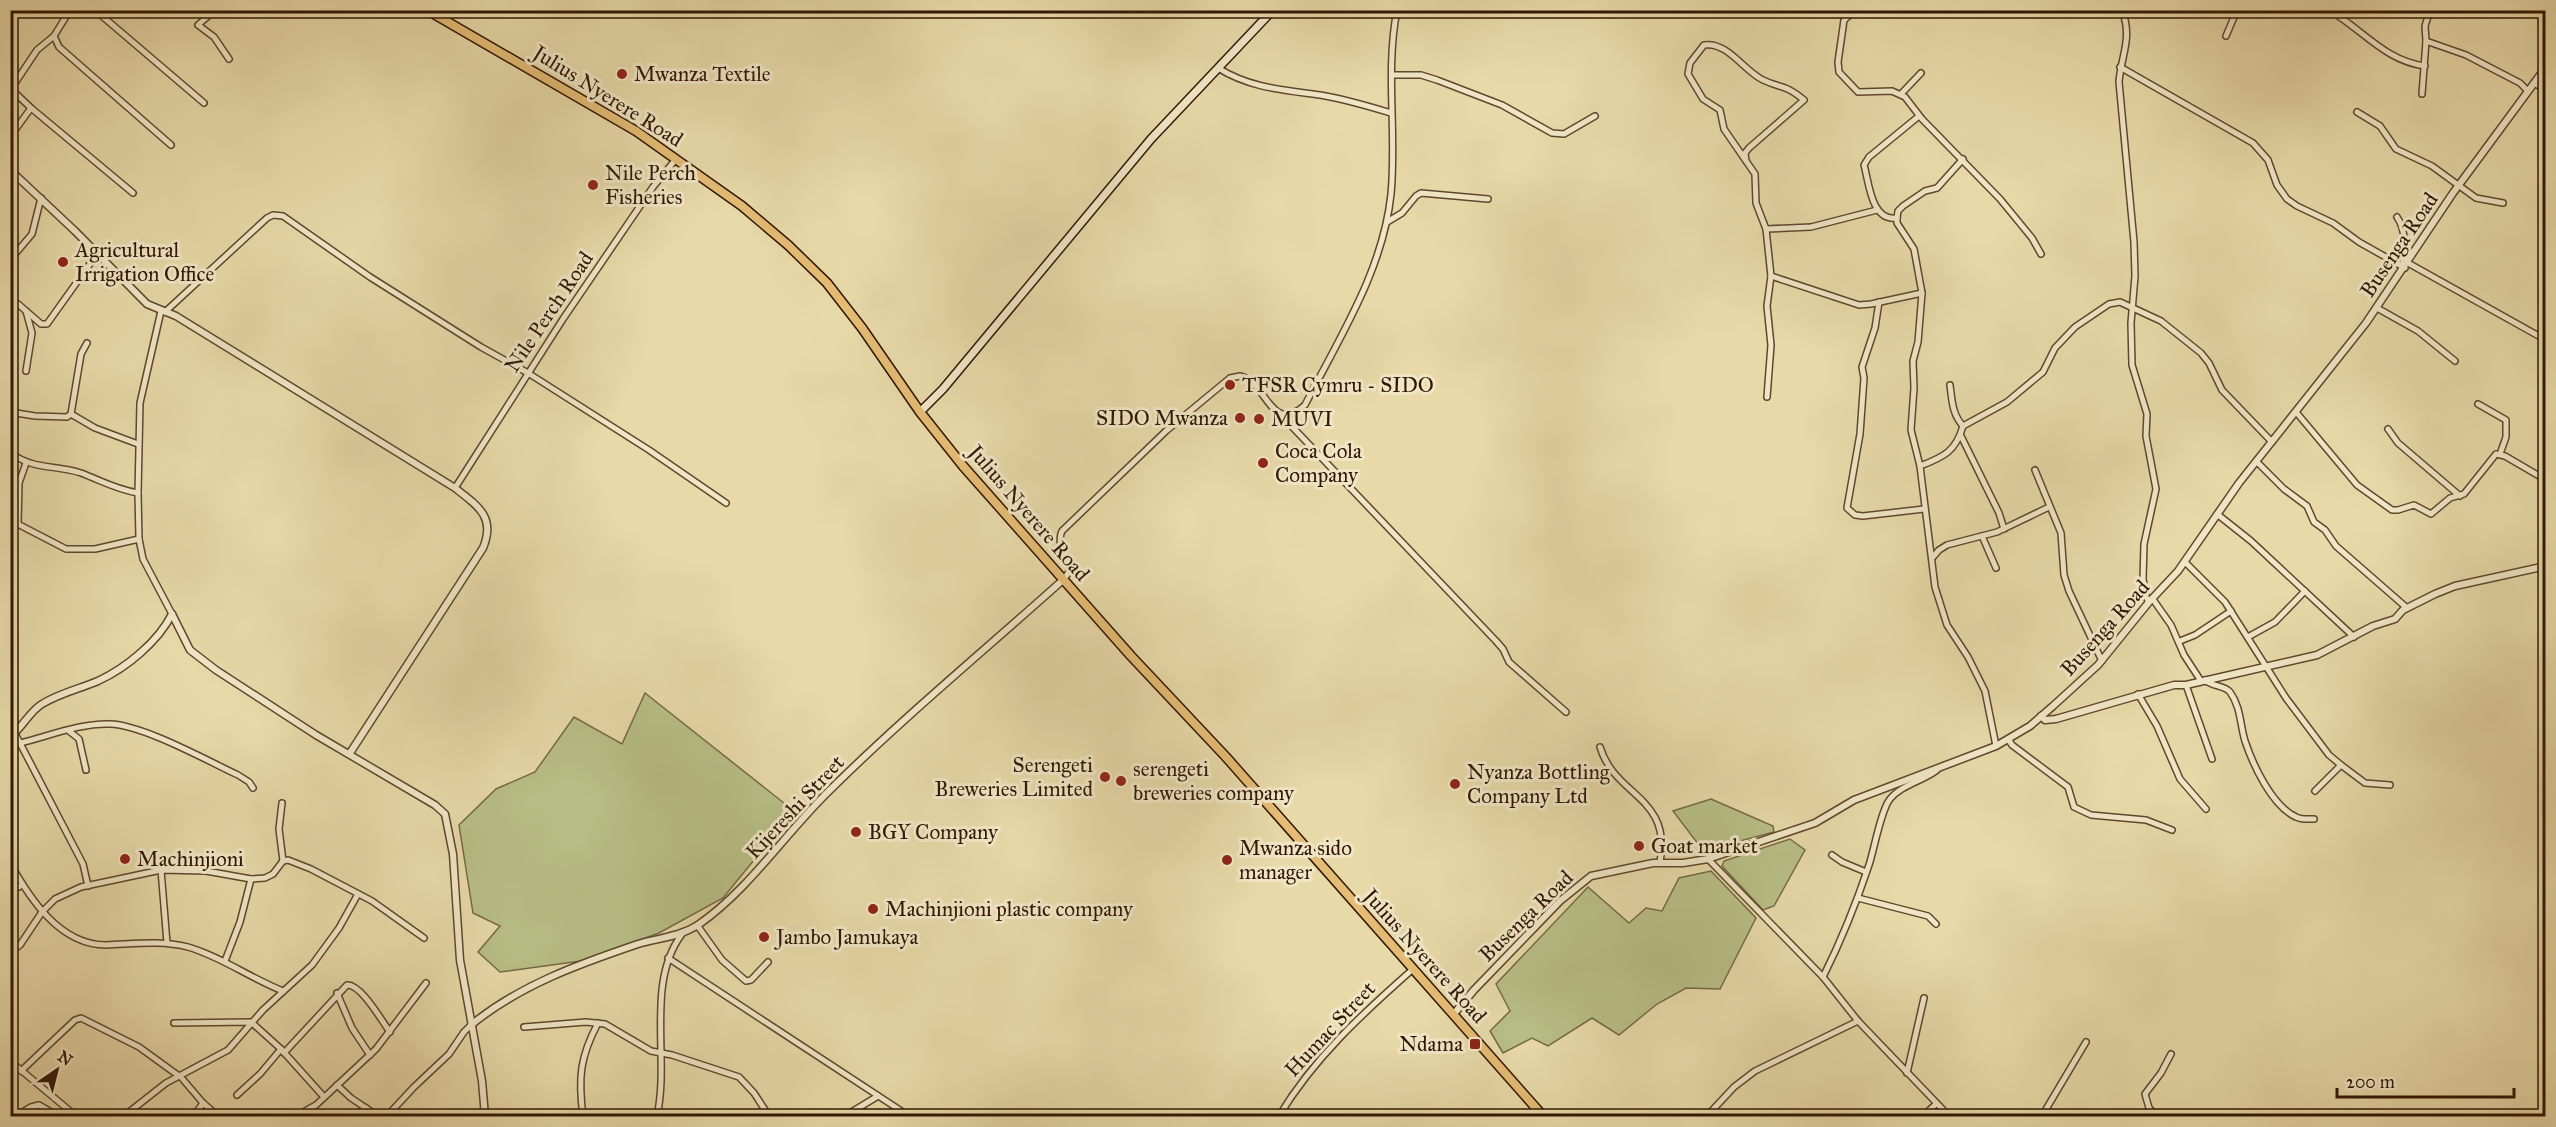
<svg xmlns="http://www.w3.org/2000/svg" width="2556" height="1127" viewBox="0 0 2556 1127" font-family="'IM FELL Great Primer',serif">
  <rect width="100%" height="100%" fill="#e8d9a8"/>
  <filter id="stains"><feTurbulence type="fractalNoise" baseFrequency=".00333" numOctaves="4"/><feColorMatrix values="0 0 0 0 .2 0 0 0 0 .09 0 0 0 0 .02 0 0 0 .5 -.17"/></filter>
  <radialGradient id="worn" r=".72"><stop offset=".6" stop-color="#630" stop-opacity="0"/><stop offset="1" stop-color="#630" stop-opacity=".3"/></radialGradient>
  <g fill="#b8bf86" stroke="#746a46" stroke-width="1.5">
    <path d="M645,693L794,811L723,898L659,933L581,961L500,972L478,952L500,926L473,913L459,825L496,789L535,772L574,717L622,744Z"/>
    <path d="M1711,799L1773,826L1774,832L1710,849L1698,844L1673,811Z"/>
    <path d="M1790,839L1805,850L1774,906L1763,910L1722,866L1724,861Z"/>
    <path d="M1711,871L1756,918L1720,989L1686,988L1657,1004L1619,1035L1592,1018L1548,1046L1532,1038L1503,1053L1490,1031L1510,1011L1496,984L1588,887L1629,923L1646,908L1662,911L1679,878Z"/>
  </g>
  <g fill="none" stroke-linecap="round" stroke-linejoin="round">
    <defs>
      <g id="minor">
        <path d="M70,10L54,36L59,47L171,145"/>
        <path d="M95,10L204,103"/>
        <path d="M215,10L198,25L214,37L229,59"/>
        <path d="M1863,10L1852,13L1844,20L1838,62L1839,72L1858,92L1892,91L1905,97L1922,119L2000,199L2032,238L2041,254"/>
        <path d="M2122,10C2133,39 2121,55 2119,82L2134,242L2135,276L2131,323L2132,365L2147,414L2146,436L2156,489L2144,544L2143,579L2146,597L2149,602"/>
        <path d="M2329,10C2362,29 2385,61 2425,66"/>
        <path d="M2430,10L2425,26L2426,41L2466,55L2520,83L2528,91"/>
        <path d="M2226,36L2237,10"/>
        <path d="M2120,67L2253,143L2268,160L2277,185L2287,199L2297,206L2333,223L2359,242L2405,268"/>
        <path d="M1218,68C1250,88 1283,90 1320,95C1344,99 1368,106 1391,113"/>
        <path d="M1392,75H1421L1437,80L1502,105L1552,133L1564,134L1595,116"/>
        <path d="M2534,83L2546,90"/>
        <path d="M10,88L31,108"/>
        <path d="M11,89L37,50L54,36"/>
        <path d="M1901,94L1921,73"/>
        <path d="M2422,94L2426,41"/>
        <path d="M2357,112L2380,126L2396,149L2432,166L2476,198L2503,203"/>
        <path d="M10,137L31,108L133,193"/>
        <path d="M1963,159L1937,188L1925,191L1903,206L1898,211L1897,218V223L1914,249L1922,293L1918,342L1913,361L1914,388L1911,430L1920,466L1935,587L1947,625L1968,657L1985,691L1996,746"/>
        <path d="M1746,161L1745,153L1749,148L1804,100C1785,84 1782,89 1763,80C1744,71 1727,41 1704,45L1690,63L1688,74L1703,99L1720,110L1724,129L1755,174L1756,203L1766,229L1771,276L1767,306L1771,345L1767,397"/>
        <path d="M2397,217C2406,230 2406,251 2402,266"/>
        <path d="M1897,218C1871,222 1869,182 1864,165L1869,157L1919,116"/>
        <path d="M1387,222L1402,213L1416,196L1421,193L1488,199"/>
        <path d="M1766,229L1811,227L1877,210"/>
        <path d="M10,260L32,234L41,198"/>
        <path d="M2408,263L2546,340"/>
        <path d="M1771,276L1859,305L1871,304L1922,293"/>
        <path d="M1879,302L1875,328L1862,367L1864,378L1860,434L1847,508L1855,515L1863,516L1924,509"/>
        <path d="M2377,308L2418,331L2455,361"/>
        <path d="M10,309L18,304L41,324H47L97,254"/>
        <path d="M26,311L32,333L26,371"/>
        <path d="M161,311L140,403L138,493L139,539L143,559L172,614"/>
        <path d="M165,312L267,218L273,215L283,216L370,277L481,347L528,373L649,450L726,503"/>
        <path d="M1950,385C1952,400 1952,414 1963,426"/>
        <path d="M2478,404L2506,420V437L2500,454"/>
        <path d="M10,412L35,416L67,417L71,414L81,354L87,343"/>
        <path d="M2296,412L2357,485L2392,510H2398L2414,505L2431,514L2450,498L2464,494L2496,454L2505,456L2546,480"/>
        <path d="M71,414L95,428L138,444"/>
        <path d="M1280,414L1496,641L1503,649L1509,662L1566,712"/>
        <path d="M2388,429L2398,443L2460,496"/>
        <path d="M1961,436L1999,513L2004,529"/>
        <path d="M10,453C37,471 54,464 81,473C102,481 115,489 138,493"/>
        <path d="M2256,461L2284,489L2307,506L2314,522L2325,530L2336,546L2407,608"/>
        <path d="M1920,466C1944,457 1956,451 1963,426L2007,402L2043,372L2055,348L2075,327L2109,304L2120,302L2161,321L2201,353L2209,363L2222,390L2272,442"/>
        <path d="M2035,470L2061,533L2064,575L2069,591L2102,661"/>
        <path d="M455,488L563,319L653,187L676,159"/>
        <path d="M2217,514L2251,541L2354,637"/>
        <path d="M10,520L66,549H95L139,539"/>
        <path d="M18,523L19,483L26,463"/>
        <path d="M1982,536L1996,568"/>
        <path d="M1932,558L1939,550L1947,545L1997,532L2049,507"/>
        <path d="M2185,562L2225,602L2286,698L2329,755L2341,765L2315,791"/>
        <path d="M1064,579L1071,569C1066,557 1056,543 1062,531L1166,431L1230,378L1240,376C1267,382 1271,436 1305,405C1339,338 1383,271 1391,194C1397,133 1385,71 1397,10"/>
        <path d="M2152,598L2171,625L2184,655L2201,681"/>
        <path d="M2248,637L2275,622L2305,591"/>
        <path d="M2180,641L2195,635L2231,611"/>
        <path d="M2205,680C2212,687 2224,685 2230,692C2241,707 2240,725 2245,741C2253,765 2272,806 2296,817C2302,820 2308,819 2314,819"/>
        <path d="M2186,685L2212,759"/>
        <path d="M2138,694L2157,726L2180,779L2206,809"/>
        <path d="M10,724L83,864L88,886"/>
        <path d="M69,731L79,739L86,770"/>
        <path d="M2008,739L2012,745L2068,787L2074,807L2091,815L2146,820L2172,830"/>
        <path d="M20,743C49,736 80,723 110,724C143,725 206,760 238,775L249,782L253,788"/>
        <path d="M1600,747C1615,797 1672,796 1660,862"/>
        <path d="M2341,765L2365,783L2390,785"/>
        <path d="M282,803L279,829L283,861"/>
        <path d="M1832,855L1842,862L1866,872"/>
        <path d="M1708,859L1823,977L1858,1021L1949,1116"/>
        <path d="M10,863C30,899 60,945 106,945C134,944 161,940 188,947C222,957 250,978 283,991"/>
        <path d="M161,870L167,943"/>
        <path d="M10,892L22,885"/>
        <path d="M1858,898L1928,916L1936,924"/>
        <path d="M697,925L722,960L746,981L751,980L768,962"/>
        <path d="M10,953L20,945L42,912L55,899L81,887L161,870L206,871L251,879L265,878L273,874L283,861L288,860L311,869L372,901L424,938"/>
        <path d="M668,958L909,1116"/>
        <path d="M225,961L240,922L251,879"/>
        <path d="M1823,977C1841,941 1856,904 1869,865C1874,850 1881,810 1890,799C1901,785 1923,781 1937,770"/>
        <path d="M337,993L352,1028L370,1055"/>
        <path d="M174,1023L251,1022L281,1049L324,1097"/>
        <path d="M524,1027L586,1022L605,1024L651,1051L672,1055L739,1077L754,1093L769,1116"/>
        <path d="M284,1053L347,985C361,984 381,1020 390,1032"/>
        <path d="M10,1061L76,1116"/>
        <path d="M21,1071L75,1020L81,1018L139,1047L179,1076"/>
        <path d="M1907,1073L1924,998"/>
        <path d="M180,1076L203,1103L218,1116"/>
        <path d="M337,1085L351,1098L378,1116"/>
        <path d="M237,1095L260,1074L281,1049"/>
        <path d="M16,1116L31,1107L39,1105L58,1116"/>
        <path d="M124,1116L166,1083L228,1050L263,1010L312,965L339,928L358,894"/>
        <path d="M194,1116L203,1103"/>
        <path d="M296,1116L316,1105L376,1049L426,983"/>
        <path d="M354,1116L366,1108"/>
        <path d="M387,1116L414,1087L449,1054L464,1032L471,1025"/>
        <path d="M583,1116C578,1078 580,1057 598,1023"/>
        <path d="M657,1116C670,1058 645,983 682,934"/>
        <path d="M845,1116L878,1096"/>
        <path d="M1279,1116C1314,1058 1362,1014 1413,969"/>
        <path d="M1529,1116L1536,1108"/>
        <path d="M1707,1116L1734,1087L1755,1071L1858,1021"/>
        <path d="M1923,1116L1936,1104"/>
        <path d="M2042,1116L2086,1042"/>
        <path d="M2156,1116L2149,1108L2145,1094L2161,1073L2171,1054"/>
      </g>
      <g id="tertiary">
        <path d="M10,170L75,231L147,304L176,316L455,488C478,506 496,517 483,548L350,753"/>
        <path d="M172,614L190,650L216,670L316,735L435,805L445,814L453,854L460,960L482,1081L485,1116"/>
        <path d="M2041,716L2045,720L2056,719L2174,685H2186L2317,655L2373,626L2395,619L2403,610L2435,594L2455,586L2546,566"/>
        <path d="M10,737C23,727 29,712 42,704C60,693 79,689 98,681C126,668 158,642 172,614"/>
        <path d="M1453,1015L1474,990L1560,901L1591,876L1653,863H1683L1708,859L1815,823L1854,800L1996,746L2030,726L2053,706L2098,665L2149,602L2178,571L2239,483L2366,323L2453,193L2546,67"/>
        <path d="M471,1025C520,985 579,964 638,944C658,938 679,937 698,925C751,888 785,833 831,789C905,716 986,649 1064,579"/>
      </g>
      <path id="secondary" d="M920,412L943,389L1151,139L1273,10"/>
      <path id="trunk" d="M427,10L636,131L742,206L788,245L827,283L862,328L920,412L963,466L1131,656L1226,757L1543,1116"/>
    </defs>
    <use href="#minor" stroke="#5f472e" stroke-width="8"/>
    <use href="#tertiary" stroke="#5f472e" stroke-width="9"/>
    <use href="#secondary" stroke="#311605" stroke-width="10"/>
    <use href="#trunk" stroke="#311605" stroke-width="11"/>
    <use href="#minor" stroke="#f0e6c6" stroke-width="5"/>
    <use href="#tertiary" stroke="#f0e6c6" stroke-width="6"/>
    <use href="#secondary" stroke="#f0e6c6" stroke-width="7"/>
    <use href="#trunk" stroke="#e4bc74" stroke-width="8"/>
  </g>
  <g fill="#8f2418" stroke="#f0e6c6" stroke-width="2">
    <circle cx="622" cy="74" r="6"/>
    <circle cx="593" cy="185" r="6"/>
    <circle cx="63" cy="262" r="6"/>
    <circle cx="1230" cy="385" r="6"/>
    <circle cx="1240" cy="418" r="6"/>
    <circle cx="1259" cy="419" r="6"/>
    <circle cx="1263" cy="463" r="6"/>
    <circle cx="1105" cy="777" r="6"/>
    <circle cx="1121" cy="781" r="6"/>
    <circle cx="1455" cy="784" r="6"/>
    <circle cx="856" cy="832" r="6"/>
    <circle cx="1639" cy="846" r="6"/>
    <circle cx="125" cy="859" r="6"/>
    <circle cx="1227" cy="860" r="6"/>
    <circle cx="873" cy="909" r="6"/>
    <circle cx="764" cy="937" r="6"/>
    <rect x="1469" y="1038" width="12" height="12" rx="3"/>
  </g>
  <g text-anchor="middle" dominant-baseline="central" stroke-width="6" stroke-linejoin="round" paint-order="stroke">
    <g font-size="21" fill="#311605" stroke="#f0e6c6" text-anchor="start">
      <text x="634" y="74">Mwanza Textile</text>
      <text x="605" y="173">Nile Perch<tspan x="605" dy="24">Fisheries</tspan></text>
      <text x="75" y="250">Agricultural<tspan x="75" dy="24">Irrigation Office</tspan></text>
      <text x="1242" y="385">TFSR Cymru - SIDO</text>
      <text x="1228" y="418" text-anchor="end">SIDO Mwanza</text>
      <text x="1271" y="419">MUVI</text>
      <text x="1275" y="451">Coca Cola<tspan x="1275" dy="24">Company</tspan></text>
      <text x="1093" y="765" text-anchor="end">Serengeti<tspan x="1093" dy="24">Breweries Limited</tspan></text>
      <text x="1133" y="769">serengeti<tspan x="1133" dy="24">breweries company</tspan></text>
      <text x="1467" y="772">Nyanza Bottling<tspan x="1467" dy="24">Company Ltd</tspan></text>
      <text x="868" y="832">BGY Company</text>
      <text x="1651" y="846">Goat market</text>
      <text x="1239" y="848">Mwanza sido<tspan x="1239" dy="24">manager</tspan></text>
      <text x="137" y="859">Machinjioni</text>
      <text x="885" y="909">Machinjioni plastic company</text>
      <text x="776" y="937">Jambo Jamukaya</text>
      <text x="1463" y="1044" text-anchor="end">Ndama</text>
    </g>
    <g font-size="21" fill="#311605" stroke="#f0e6c6">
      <text transform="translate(608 96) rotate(32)">Julius Nyerere Road</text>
      <text transform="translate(2399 245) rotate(-56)">Busenga Road</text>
      <text transform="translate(549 312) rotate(-56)">Nile Perch Road</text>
      <text transform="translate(1029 513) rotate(49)">Julius Nyerere Road</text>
      <text transform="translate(2105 628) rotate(-48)">Busenga Road</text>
      <text transform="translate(795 807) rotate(-47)">Kijereshi Street</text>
      <text transform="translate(1526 916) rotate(-44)">Busenga Road</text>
      <text transform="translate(1425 956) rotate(48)">Julius Nyerere Road</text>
      <text transform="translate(1330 1029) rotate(-47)">Humac Street</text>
    </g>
  </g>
  <rect width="2556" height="1127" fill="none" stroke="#e8d9a8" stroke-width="36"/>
  <rect x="12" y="12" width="2532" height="1103" fill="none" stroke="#311605" stroke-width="3"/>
  <rect x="18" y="18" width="2520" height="1091" fill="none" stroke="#311605" stroke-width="1.5"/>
  <g transform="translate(57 1070) rotate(35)" stroke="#f0e6c6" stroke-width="4.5" paint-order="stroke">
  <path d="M0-4.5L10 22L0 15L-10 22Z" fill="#311605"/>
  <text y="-9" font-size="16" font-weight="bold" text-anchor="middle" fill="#311605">N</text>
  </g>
  <path d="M2337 1088v9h177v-9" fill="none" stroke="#311605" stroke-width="3"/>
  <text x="2346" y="1088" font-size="18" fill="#311605" stroke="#f0e6c6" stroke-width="4.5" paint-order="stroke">200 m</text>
  <rect width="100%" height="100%" filter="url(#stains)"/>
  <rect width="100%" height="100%" fill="url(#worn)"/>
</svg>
